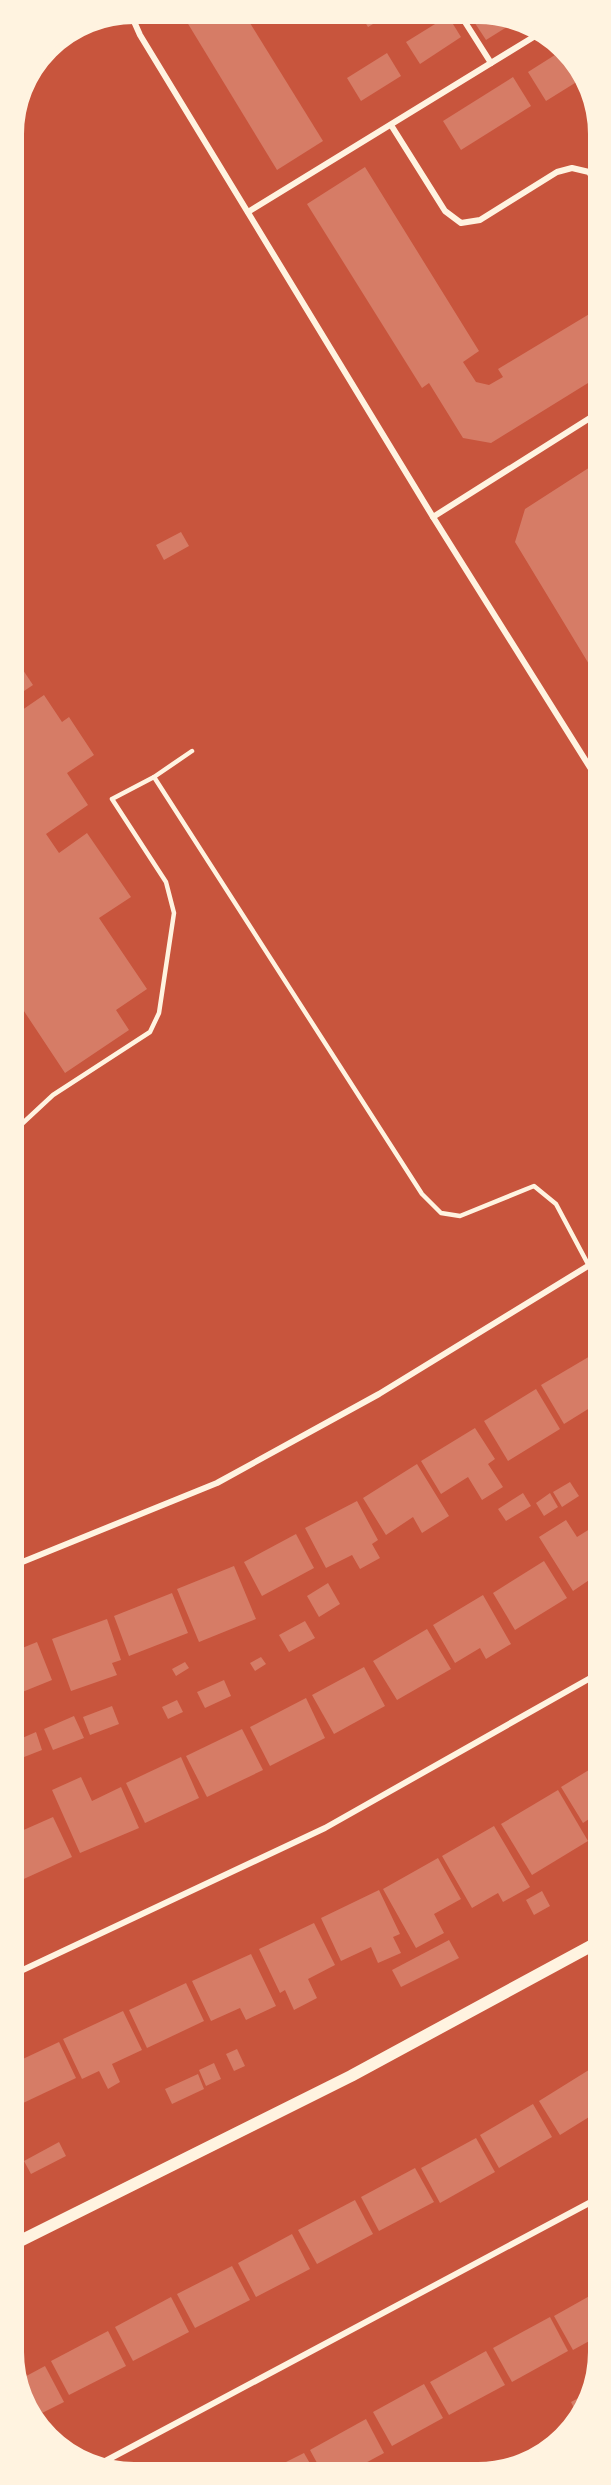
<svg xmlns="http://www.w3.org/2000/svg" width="611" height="2485" viewBox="0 0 611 2485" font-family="'Source Sans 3',sans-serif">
  <rect width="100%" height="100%" fill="#c8553d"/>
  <g fill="#d67c66">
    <path d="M179,9L242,10L323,141L277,170Z"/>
    <path d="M358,11H395L368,27Z"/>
    <path d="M467,11H502L512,17L515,22L486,40Z"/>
    <path d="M448,16L461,37L420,64L406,42Z"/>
    <path d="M566,48L571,51L583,78L546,101L528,72Z"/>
    <path d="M387,53L401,76L361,101L347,78Z"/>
    <path d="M513,77L531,106L461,150L443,121Z"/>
    <path d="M600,115L601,117V138L590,120Z"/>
    <path d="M365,167L479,351L463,362L476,382L489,385L503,377L498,369L601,307V375L491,443L463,438L429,383L422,388L307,204Z"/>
    <path d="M601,460V537L598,558L601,563V684L515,542L525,509Z"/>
    <path d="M181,532L189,546L164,560L156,545Z"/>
    <path d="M9,649L33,685L9,701Z"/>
    <path d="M44,695L62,722L69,717L94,755L67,773L88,805L46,834L59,853L87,833L131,897L99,918L147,989L116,1010L129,1030L65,1073L10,990L9,719Z"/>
    <path d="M10,1085L18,1097L10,1103Z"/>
    <path d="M597,1352L601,1360V1401L564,1424L541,1385Z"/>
    <path d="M536,1389L560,1429L508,1461L484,1421Z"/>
    <path d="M475,1428L495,1459L488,1464L503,1487L482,1500L468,1477L441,1494L421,1461Z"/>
    <path d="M417,1464L449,1516L422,1533L413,1517L386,1535L363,1498Z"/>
    <path d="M570,1482L579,1496L562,1507L553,1492Z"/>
    <path d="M523,1493L531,1506L506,1521L498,1509Z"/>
    <path d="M550,1493L558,1507L544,1516L536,1503Z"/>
    <path d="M357,1501L378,1540L372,1544L380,1558L360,1569L352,1555L326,1568L305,1528Z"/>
    <path d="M566,1520L577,1537L601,1522V1572L573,1591L539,1537Z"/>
    <path d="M296,1534L314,1568L262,1596L244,1562Z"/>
    <path d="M544,1561L567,1598L515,1630L493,1593Z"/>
    <path d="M234,1566L256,1619L199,1642L177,1589Z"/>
    <path d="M328,1583L340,1604L319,1617L307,1596Z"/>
    <path d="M172,1593L188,1633L129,1656L114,1616Z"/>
    <path d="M483,1595L511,1644L486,1659L480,1648L455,1663L433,1625Z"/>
    <path d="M107,1619L121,1660L112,1663L117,1675L71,1691L52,1639Z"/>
    <path d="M305,1621L315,1638L289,1652L279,1635Z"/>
    <path d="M427,1629L451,1669L397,1700L373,1661Z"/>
    <path d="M37,1642L52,1680L10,1697V1653Z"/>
    <path d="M261,1657L266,1664L255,1671L250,1663Z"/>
    <path d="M185,1662L189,1668L176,1676L172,1669Z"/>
    <path d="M364,1667L385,1706L334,1734L312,1695Z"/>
    <path d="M224,1680L231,1696L205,1708L197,1692Z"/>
    <path d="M306,1698L325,1738L270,1766L250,1727Z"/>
    <path d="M177,1700L183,1712L168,1719L162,1707Z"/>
    <path d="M112,1706L119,1724L90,1735L83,1717Z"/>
    <path d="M74,1716L84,1738L53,1750L44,1729Z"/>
    <path d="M242,1729L263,1770L207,1797L186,1756Z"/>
    <path d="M36,1732L42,1750L19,1759L13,1742Z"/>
    <path d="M181,1757L199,1798L145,1823L126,1783Z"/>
    <path d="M602,1762V1840L589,1819L583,1823L561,1787Z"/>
    <path d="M81,1777L92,1801L121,1787L139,1828L80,1853L52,1790Z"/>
    <path d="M558,1790L588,1841L532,1875L501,1824Z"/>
    <path d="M53,1817L72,1857L15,1883L10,1872V1836Z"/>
    <path d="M494,1826L530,1887L503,1902L498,1893L472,1908L442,1856Z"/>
    <path d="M438,1858L461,1899L434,1914L444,1933L416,1948L383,1889Z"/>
    <path d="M379,1890L400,1934L393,1937L401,1953L378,1963L371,1947L341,1961L321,1918Z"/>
    <path d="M542,1891L550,1906L534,1915L526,1900Z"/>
    <path d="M314,1923L335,1965L308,1979L317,1998L294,2010L285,1990L280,1993L259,1949Z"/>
    <path d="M449,1940L459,1958L401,1987L392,1970Z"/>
    <path d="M251,1954L276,2006L246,2020L240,2008L211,2021L192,1981Z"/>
    <path d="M186,1983L204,2021L147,2048L129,2010Z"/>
    <path d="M123,2011L142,2050L112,2064L120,2082L108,2089L99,2071L82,2079L63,2039Z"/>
    <path d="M59,2042L76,2078L21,2104L10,2080V2065Z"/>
    <path d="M237,2049L245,2066L234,2071L226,2054Z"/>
    <path d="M602,2051V2074L591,2057Z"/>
    <path d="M214,2063L221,2079L206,2086L199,2070Z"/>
    <path d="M592,2068L602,2084V2109L560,2135L539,2101Z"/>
    <path d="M198,2074L204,2089L172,2104L165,2089Z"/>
    <path d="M533,2104L552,2137L499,2168L480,2135Z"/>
    <path d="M476,2138L495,2172L440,2203L421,2168Z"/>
    <path d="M59,2142L66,2156L31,2174L24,2161Z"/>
    <path d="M415,2168L434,2202L379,2231L361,2197Z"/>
    <path d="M355,2200L373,2234L317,2264L298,2230Z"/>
    <path d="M292,2234L310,2269L256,2297L238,2263Z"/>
    <path d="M232,2266L250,2300L195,2328L177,2294Z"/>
    <path d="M602,2289V2334L573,2350L554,2316Z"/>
    <path d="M171,2297L189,2332L133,2361L115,2327Z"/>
    <path d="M550,2317L568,2351L512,2382L493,2348Z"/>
    <path d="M108,2331L126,2366L69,2395L51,2361Z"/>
    <path d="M486,2351L505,2385L449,2415L430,2382Z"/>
    <path d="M45,2366L64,2402L34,2417L17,2381Z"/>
    <path d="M424,2384L443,2418L392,2446L373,2412Z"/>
    <path d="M588,2393L578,2416L571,2402Z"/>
    <path d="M366,2419L384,2453L345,2474H323L310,2450Z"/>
    <path d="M304,2453L316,2474H265L278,2466Z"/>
  </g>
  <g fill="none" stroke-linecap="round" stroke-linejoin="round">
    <path stroke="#fff3e0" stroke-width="4" d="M590,1287L601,1305"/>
    <g stroke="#fff3e0" stroke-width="4.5">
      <path d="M192,751L154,777L422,1194L441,1213L460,1216L534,1186L556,1204L589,1266"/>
      <path d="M10,1135L53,1095L150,1032L159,1013L174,913L166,882L112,799L154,777"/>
    </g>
    <g stroke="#fff3e0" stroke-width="6">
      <path d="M129,10L140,35L433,517L601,785"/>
      <path d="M458,11L491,63"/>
      <path d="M391,125L445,211L461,223L480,220L557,172L572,168L589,172L601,192"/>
      <path d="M248,212L540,33"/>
      <path d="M433,517L601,411"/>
      <path d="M10,1567L217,1483L379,1394L601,1258"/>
      <path d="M10,1976L325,1828L601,1672"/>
      <path d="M96,2466L591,2202L602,2200"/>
    </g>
    <path stroke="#fff3e0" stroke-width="12" d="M10,2246L351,2076L602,1940"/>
  </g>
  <path d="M0 0H611V2485H0ZM134 20H478A114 114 0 0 1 592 134V2352A114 114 0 0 1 478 2466H134A114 114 0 0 1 20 2352V134A114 114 0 0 1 134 20Z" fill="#fff3e0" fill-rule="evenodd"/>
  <path fill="none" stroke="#fff3e0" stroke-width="8" d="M134 20H478A114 114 0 0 1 592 134V2352A114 114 0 0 1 478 2466H134A114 114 0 0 1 20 2352V134A114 114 0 0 1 134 20Z"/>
</svg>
